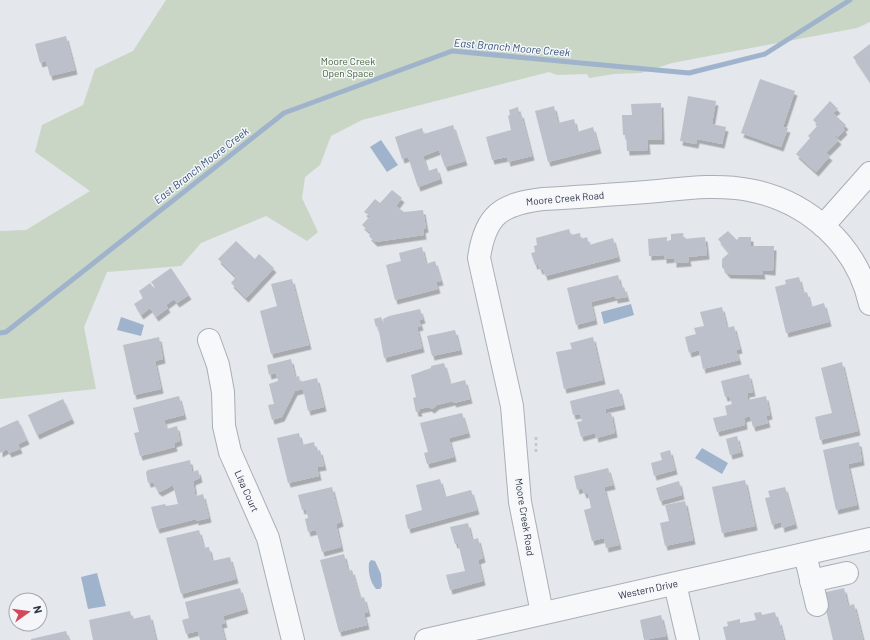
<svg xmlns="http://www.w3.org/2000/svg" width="870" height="640" viewBox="0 0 870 640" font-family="Barlow,sans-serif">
  <defs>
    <filter id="shadow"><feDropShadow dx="2.5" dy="4.5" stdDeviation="0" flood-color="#0004"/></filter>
  </defs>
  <rect width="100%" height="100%" fill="#e4e7ec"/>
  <path fill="#c9d6c5" d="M166,0H870V22L857,28L672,63L641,73L614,74L589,78L587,74L557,75L549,72L362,120L331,136L320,165L305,177L302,198L318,232L307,241L266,216L201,243L181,266L107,272L84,327L96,389L0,399V231L26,230L90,191L35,152L42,125L83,105L95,69L133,51Z"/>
  <g fill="#9fb4cc">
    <path d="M381,140L398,165L387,172L370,147Z"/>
    <path d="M631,304L634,315L604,324L601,312Z"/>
    <path d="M121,317L144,325L141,336L117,330Z"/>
    <path d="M702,448L728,463L722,474L695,458Z"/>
    <path d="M371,560L375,561L381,574L382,586L380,589H376C370,582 368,572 369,563Z"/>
    <path d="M97,573L106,606L88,609L81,577Z"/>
  </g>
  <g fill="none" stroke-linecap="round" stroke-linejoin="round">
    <path stroke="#9fb4cc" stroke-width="5" d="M0,333L6,332L284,113L452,51L689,73L765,54L850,0"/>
  </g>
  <g fill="#bbc0ca" filter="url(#shadow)">
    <path d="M66,36L75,70L50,76L46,61L40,63L35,44Z"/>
    <path d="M870,44V82L853,57Z"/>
    <path d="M760,79L795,91L783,127L788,128L781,147L741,133Z"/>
    <path d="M688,96L716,101L712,124L726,127L722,144L697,139L696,144L680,141Z"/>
    <path d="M830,101L838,109L833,113L846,125L843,128L845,130L838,137L836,135L835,136L839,140L826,153L830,156L816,172L796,154L810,138L808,136L818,125L813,120Z"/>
    <path d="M661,103L662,140H647L648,150L627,151L626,135H623L622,115H632L631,104Z"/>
    <path d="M554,106L558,123L574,119L577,132L593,127L599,149L548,162L535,111Z"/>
    <path d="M518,107L519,113H521L532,156L508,162L507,157L492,160L486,137L511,130L508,116L510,115L509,110Z"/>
    <path d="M453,125L465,161L445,167L439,150L423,156L428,171L437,168L440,179L418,187L408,157L402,159L395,137L422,128L424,134Z"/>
    <path d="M392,190L402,198L396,206L404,212L423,210L426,228L423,229L424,235L375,242L369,236L371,233L362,225L370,216L364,212L375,199L380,203Z"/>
    <path d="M569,229L571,235L580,233L581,239L587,237L589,245L613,238L618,257L545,276L543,269L540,270L538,264L535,265L531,253L535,252L534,246L537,245L536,238Z"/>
    <path d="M728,231L737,240L739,237H751V246H774L773,271L762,270L763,275L728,274L722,267V259L729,253L718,239Z"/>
    <path d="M683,233L684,239L705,237L707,255L688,257L689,262L674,263V258L664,259V255L649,256L648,239L667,237V241L671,240V234Z"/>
    <path d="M236,241L255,259L259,254L274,268L246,298L231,283L236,277L218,259Z"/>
    <path d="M422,247L426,264L435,261L441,281L436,282L438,289L395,300L386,265L401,261L399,253Z"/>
    <path d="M171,268L189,295L177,303L174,299L166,305L168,308L156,317L150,308L141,315L134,304L143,298L139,291L150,283L154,288L155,287L151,282Z"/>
    <path d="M618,275L621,288L624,287L627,297L615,299V296L591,302L595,320L576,325L567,288Z"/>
    <path d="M799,277L803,293L807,292L811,307L824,303L829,322L786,333L775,287L786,284L785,280Z"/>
    <path d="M292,279L309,345L271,354L260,311L277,306L271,284Z"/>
    <path d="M722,307L727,328L734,326L740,349L736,350L739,360L703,369L699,350L689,353L685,337L696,334L694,328L704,326L700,312Z"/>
    <path d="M420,309L423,319L419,320L421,326L417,327L422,348L384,358L378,326L376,327L374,319L381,317L384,324L383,319L389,316Z"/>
    <path d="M455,330L460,350L432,356L427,336Z"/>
    <path d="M159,337L163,359L155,361L161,389L134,395L123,345Z"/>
    <path d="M593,337L603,380L564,389L556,352L572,349L570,343Z"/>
    <path d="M291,359L295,377L299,376L300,382L317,378L324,407L308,411L303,389L295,391L282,417L272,420L268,405L274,404L269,384L278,381L276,373L269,375L267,365Z"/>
    <path d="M842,362L858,431L820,440L815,417L832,413L821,368Z"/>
    <path d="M444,363L450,384L465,380L470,399L454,403L453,401L437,405L432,409L429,407L419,409L420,412H416L413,398L416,397L411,375L431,368V366Z"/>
    <path d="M749,374L753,392L747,393L748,400L766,396L770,415L766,416L768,423L753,427L750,416L744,418L745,425L717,432L713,418L727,415L725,406L732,404L729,396L725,397L721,381Z"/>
    <path d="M619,389L623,405L605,409L606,414L611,412L615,433L596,438L595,433L581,437L577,422L582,421L580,414L573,415L570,401Z"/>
    <path d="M179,396L184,415L164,420L167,429L177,426L180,441L174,443L175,447L140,456L134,433L139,432L133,408Z"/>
    <path d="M63,399L72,419L37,435L28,415Z"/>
    <path d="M462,413L468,433L449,438L454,457L427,464L424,453L428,452L420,423Z"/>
    <path d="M18,420L27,440L18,444L20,449L9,453L7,449L0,453V428Z"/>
    <path d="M299,433L302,445L314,442L316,451L320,450L324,466L317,467L319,476L288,483L277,438Z"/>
    <path d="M737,436L741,452L730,455L726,439Z"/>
    <path d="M859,442L862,461L848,464L857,505L836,510L823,450Z"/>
    <path d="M670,450L675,470L654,476L651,463L662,460L660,453Z"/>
    <path d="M190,460L192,472L198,470L200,478L193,481L195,494L197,496L203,494L209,518L196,521V519L157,529L151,507L165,504L166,506L178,504L173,485L160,492L157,490L153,482L148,483L146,472L148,470Z"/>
    <path d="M608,468L613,485L604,487L619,545L606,548L604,538L592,541L584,510L591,508L588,493L584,494L582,488L577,490L574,476Z"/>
    <path d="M440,479L445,497L471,490L477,510L408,529L405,515L422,510L416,485Z"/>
    <path d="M745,480L755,526L722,533L712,487Z"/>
    <path d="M679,481L682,495L660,501L656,488Z"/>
    <path d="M332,487L341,522L336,524L341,547L322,552L316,530L308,532L305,519L308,518L306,509L302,510L298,495Z"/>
    <path d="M785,487L795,524L782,528L781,522L772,525L765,498L770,497L768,491Z"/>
    <path d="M685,501L693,540L665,546L660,523L669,521L665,505Z"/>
    <path d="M468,523L472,540L478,538L483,558L478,560L483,581L450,590L446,575L465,571L458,543L455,544L450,527Z"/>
    <path d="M199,530L204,548L209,547L212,561L230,557L236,579L181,594L166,538Z"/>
    <path d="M344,554L348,571L352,570L360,598L364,597L368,612L364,613L367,625L339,632L320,560Z"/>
    <path d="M240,588L246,609L223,616L225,623L221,624L225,640H200L198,631L186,634L182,620L189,618L185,602Z"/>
    <path d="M844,588L848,606L854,604L863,640H833L822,593Z"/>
    <path d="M130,611L132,619L150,615L156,640H93L89,620Z"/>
    <path d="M761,612L762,615L775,612L777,621L779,620L784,640H726L723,627L728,626L727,622L740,619V623L756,620L754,613Z"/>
    <path d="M661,615L666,636L644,640L640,620Z"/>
    <path d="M66,631L69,640H31V639Z"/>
  </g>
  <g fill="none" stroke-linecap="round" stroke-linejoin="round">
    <defs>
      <g id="minor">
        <path d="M823,226L870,173"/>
        <path d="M209,340L218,365L223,392L224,426L230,452L268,538L293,640"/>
        <path d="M805,554L817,605"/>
        <path d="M811,581L847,573"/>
        <path d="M675,584L688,640"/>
        <path d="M542,613L520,502L512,406L479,258C485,215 501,204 543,199C581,197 620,194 658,191C688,188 720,184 749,190C808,201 857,245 870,304"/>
        <path d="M426,640L870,539"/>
      </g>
    </defs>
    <use href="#minor" stroke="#a9aeb7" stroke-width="24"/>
    <path stroke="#c2c5cb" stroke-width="2.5" stroke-dasharray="3 3" stroke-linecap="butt" d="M536,437V452"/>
    <use href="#minor" stroke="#f7f8fa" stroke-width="22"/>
  </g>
  <g text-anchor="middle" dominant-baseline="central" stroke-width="3" stroke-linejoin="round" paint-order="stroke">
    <g font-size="10" fill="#3f6138" stroke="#f4f6f9">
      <text x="348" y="61">Moore Creek<tspan x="348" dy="12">Open Space</tspan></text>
    </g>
    <g font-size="10" fill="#2b3445" stroke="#f4f6f9">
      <text transform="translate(565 198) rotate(-5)">Moore Creek Road</text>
      <text transform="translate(247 491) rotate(66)">Lisa Court</text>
      <text transform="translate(525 517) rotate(81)">Moore Creek Road</text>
      <text transform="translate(648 589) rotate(-12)">Western Drive</text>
    </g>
    <g font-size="11" font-style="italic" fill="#34527a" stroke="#f4f6f9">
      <text transform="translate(512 47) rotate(5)">East Branch Moore Creek</text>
      <text transform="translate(201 165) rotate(-38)">East Branch Moore Creek</text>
    </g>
  </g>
  <g transform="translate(28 612) rotate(76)"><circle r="19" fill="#f4f6f9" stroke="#a4a8b1"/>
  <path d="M0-3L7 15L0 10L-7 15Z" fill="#d1495b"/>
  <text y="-6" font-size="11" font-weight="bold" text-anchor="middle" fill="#2b3445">N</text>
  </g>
</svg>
